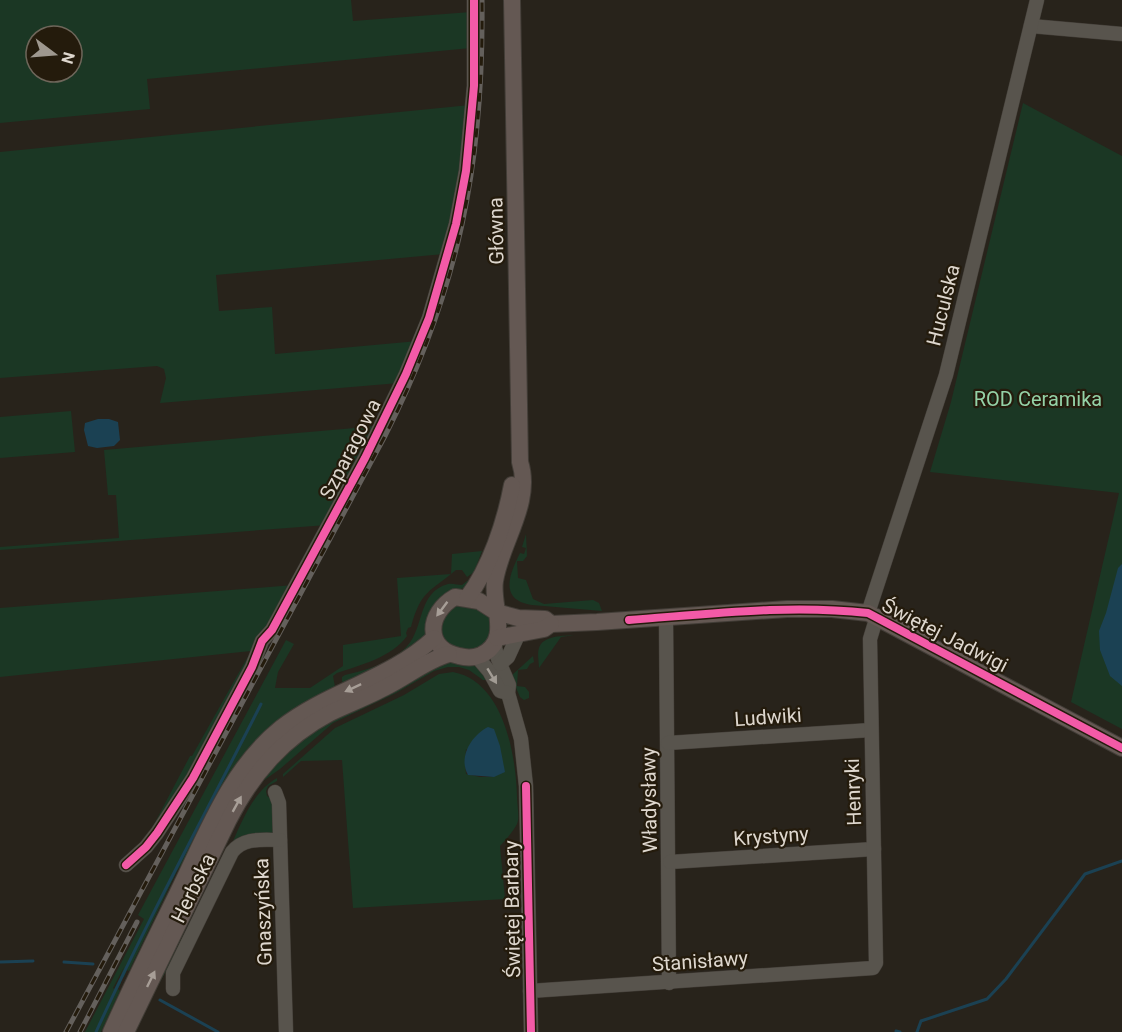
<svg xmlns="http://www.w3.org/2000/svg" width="1122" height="1032" viewBox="0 0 1122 1032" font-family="Roboto,sans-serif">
  <rect width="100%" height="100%" fill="#28231b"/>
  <g fill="#1b3724" fill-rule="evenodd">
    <path d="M0,0H351L353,21L471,12V48L147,79L150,109L0,123ZM36,36H72V72H36Z"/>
    <path d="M1023,103L1122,156V729L1071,702L1119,493L930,472L951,402Z"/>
    <path d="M470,105L468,133L444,254L216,275L219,311L272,307L275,354L418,341L399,383L160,403L166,378L164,369L157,366L0,378V152Z"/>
    <path d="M71,411L75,452L0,458V417Z"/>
    <path d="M378,426L327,525L0,550V547L119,538L116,495H108L104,450Z"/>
    <path d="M526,534L527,556L523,561H517L518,578L526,580L533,599L544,604L593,600L599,603L602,611L532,605C499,600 509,575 520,553L524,554L526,548L522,547Z"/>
    <path d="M482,551L474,572L467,577L462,570H456C430,592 421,590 411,627L408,628L406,633L407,636C392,657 361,665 337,673L333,676L335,687L333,692L196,843L177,871L129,971L127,970L124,977H120L124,967L113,988L114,989L119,979L121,983L118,989L120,991L101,1032H85L144,919L138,915L286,640L294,644L278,672L275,688H310L343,666V645L401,636L397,578L451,574L452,554Z"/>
    <path d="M477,573L466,587L452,592L426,631L423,639L381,668L343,683L342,681V677L345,675C366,670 393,663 408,645C424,627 418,592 448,584C453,583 457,585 462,585Z"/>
    <path d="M294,585L198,760L142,847L190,756H192L251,651L0,677V608Z"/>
    <path d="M464,602L488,615C492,624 492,630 488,639C479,657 458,648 444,643L439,630L447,610Z"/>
    <path d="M575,635L561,637L539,668C539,662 537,653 539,648C543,635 564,636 575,635Z"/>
    <path d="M533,656L534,662L530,664L527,669L518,670L517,686L525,687L529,692V698L524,700L520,697L511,676Z"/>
    <path d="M447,661C466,664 478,661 487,680H483L469,670L459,667H448L434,671L396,693L333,723L280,769L260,783L239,815L165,973L149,1001L246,796L303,736Z"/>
    <path d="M453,672C503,681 516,754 517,797C517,805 520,818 517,824C513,832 505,840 500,846L505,899L353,908L342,760L301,761L283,777V774L335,728L404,695L439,674ZM466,749L494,777H480L466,774L465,762Z"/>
    <path d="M277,778V781L268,786L266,791L267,796L273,800L274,834L229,850C241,824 252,792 277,778Z"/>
  </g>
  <g fill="#1b4153">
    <path d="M98,419H109L118,422L120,440L114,446L97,448L88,446L84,430L85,423Z"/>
    <path d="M1122,564V686L1110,676L1100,650L1099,631L1106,613L1118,568Z"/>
    <path d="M488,727L494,729L500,746L505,772L494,777L468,775C458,757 471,736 488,727Z"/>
  </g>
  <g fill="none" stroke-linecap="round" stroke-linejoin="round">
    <g stroke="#1b4153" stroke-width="3">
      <path d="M0,962L33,961"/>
      <path d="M64,962L93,964"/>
      <path d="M160,1000L218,1032"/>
      <path d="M896,1031L900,1032"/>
      <path d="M96,1032C147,920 206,813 261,704"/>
      <path d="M917,1032L921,1021L987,999L1006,979L1085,874L1122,861"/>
    </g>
    <defs>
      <g id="minor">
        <path d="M1031,26L1122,34"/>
        <path d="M868,613L946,375L1037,0"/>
        <path d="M666,618L669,983"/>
        <path d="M494,644L498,659L509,685L508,693L521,739L526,786L531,1032"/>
        <path d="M477,657L489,671L500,691L508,693"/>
        <path d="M500,664L508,657L519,633"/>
        <path d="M668,743L871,730"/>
        <path d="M275,792L279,803L286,1032"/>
        <path d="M670,862L874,849"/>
        <path d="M126,865L146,847L157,833L193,778L252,667L262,641L272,630L365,458L406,374L429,318L456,224L466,171L474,86V0"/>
        <path d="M173,989V973L232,852C244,837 262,840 280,840"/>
        <path d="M530,991L873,968L876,963L870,639L877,616"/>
      </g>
      <g id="major">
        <path d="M512,0L520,462C533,503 501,542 495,581C491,606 512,640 481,655C474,658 466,658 459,656C424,648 427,613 455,597L479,601L496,612L518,618L545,619L551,624L597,622L787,609H832L868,613L1122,748"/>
        <path d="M467,598C490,568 505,522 512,485"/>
        <path d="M497,638L544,629L551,624"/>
        <path d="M111,1032C132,985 155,939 178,892C206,835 230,769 281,728C328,691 390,679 434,638"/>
        <path d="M126,1032L228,821C252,774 283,738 330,713C349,704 370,696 388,686C408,676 427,660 449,654"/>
      </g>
    </defs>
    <use href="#minor" stroke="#423d37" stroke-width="15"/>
    <use href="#major" stroke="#423d37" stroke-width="18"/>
    <use href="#minor" stroke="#58544d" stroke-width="14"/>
    <use href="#major" stroke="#645853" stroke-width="16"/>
    <defs>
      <g id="rail">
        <path d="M66,1032L385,436C459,290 484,163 482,0"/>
        <path d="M80,1032L137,922"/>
      </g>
    </defs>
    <use href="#rail" stroke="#64605c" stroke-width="5"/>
    <use href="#rail" stroke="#241b0c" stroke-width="3" stroke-dasharray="9" stroke-linecap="butt"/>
    <defs>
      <g id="cycleway">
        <path d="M629,620C709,614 789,604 868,613L1122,748"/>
        <path d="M526,786L531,1032"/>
        <path d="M126,865L146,847L157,833L193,778L252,667L262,641L272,630L365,458L406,374L429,318L456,224L466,171L474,86V0"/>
      </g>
    </defs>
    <use href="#cycleway" stroke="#241b0c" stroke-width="11"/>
    <use href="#cycleway" stroke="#f35aa7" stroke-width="8"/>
  </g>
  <defs><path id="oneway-solid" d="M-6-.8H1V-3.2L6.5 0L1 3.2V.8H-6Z" transform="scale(1.5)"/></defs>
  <g fill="#a79e97">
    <use href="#oneway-solid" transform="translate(442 609) rotate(127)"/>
    <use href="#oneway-solid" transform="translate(353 688) rotate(155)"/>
    <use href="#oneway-solid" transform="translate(237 804) rotate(-61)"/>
    <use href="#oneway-solid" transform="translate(151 979) rotate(-64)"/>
  </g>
  <use fill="#a29c94" href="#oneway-solid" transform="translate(492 676) rotate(59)"/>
  <g text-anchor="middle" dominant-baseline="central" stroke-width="4.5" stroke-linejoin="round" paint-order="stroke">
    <g font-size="20" fill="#ded7ce" stroke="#241b0c">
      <text transform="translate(496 231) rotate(-91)">Główna</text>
      <text transform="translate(943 305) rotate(-76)">Huculska</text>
      <text transform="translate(350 449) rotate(-63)">Szparagowa</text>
      <text transform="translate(945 635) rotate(27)">Świętej Jadwigi</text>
      <text transform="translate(768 717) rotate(-4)">Ludwiki</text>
      <text transform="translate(853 792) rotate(-92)">Henryki</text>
      <text transform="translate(649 800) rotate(-91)">Władysławy</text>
      <text transform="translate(771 836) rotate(-4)">Krystyny</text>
      <text transform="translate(193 888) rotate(-64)">Herbska</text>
      <text transform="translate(512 909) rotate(-91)">Świętej Barbary</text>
      <text transform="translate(263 912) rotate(-92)">Gnaszyńska</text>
      <text transform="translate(700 961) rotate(-4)">Stanisławy</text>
    </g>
    <g font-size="20" fill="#94d2a7" stroke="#241b0c">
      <text x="1038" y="399">ROD Ceramika</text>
    </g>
  </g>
  <g transform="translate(54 54) rotate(106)"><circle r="28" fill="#241b0c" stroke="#6e665a" stroke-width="1.5"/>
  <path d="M0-4.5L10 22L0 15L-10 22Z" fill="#9e988f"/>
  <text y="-9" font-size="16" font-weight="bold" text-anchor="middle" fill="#ded7ce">N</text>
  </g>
</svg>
